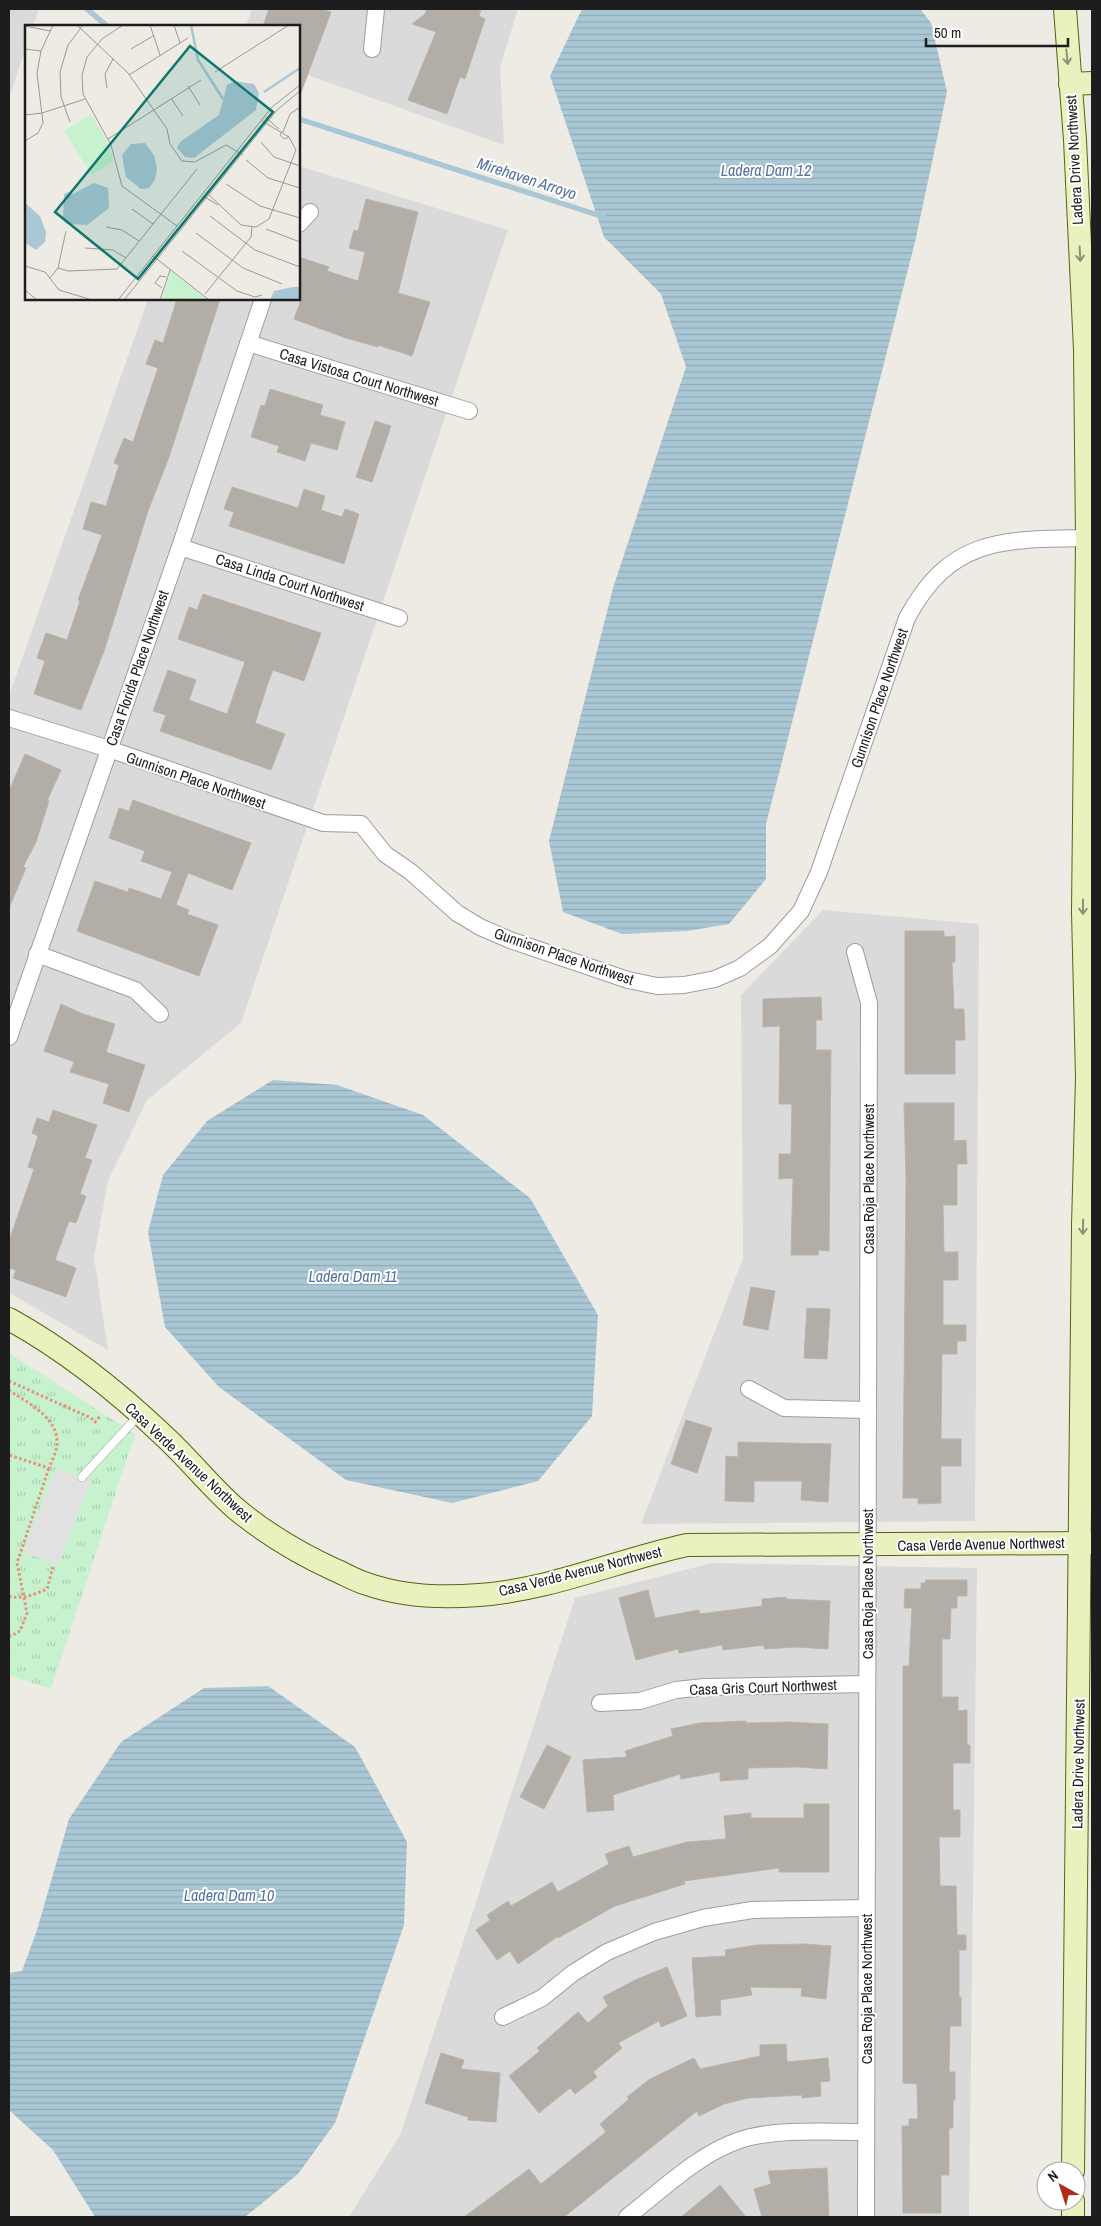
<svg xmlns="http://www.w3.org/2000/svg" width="1101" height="2226" viewBox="0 0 1101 2226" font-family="'Archivo Narrow',sans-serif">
  <defs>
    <pattern id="park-tufts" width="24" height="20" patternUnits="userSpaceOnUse" patternTransform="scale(1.25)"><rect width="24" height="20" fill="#c6f2ce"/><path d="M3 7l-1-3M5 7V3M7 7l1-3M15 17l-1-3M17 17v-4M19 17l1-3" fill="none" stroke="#aacfb0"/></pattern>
    <pattern id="water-rules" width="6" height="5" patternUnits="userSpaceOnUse" patternTransform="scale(1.25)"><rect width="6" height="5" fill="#aac7d5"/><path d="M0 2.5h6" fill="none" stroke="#92aab6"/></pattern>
  </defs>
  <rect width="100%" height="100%" fill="#edebe4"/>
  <g fill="#dbdada">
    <path d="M9,9H39L33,26H26V46L9,99Z"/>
    <path d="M252,9H518L500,67L504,145L299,72V26H246Z"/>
    <path d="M299,166L508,230L241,1023L147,1100L108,1181L94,1257L108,1350L9,1293V696L148,299H299Z"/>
    <path d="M823,910L979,924L975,1521L641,1524L743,1258L741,995Z"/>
    <path d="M712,1563L977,1568L969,2217H349L401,2133L575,1598Z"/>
  </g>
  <path fill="url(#park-tufts)" d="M9,1353L135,1434L51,1689L9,1675Z"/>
  <path fill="#e1e1e1" d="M56,1468L91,1481L58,1565L23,1552Z"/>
  <g fill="url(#water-rules)">
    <path d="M582,9H920L931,23L947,92L915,242L766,824V879L729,924L687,931L622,934L563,912L549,841L613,588L686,367L661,294L604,237L550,76Z"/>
    <path d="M273,1080L337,1085L423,1115L530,1198L598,1315L592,1416L538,1481L452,1503L346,1480L219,1387L165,1327L148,1232L163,1175L207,1121Z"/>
    <path d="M268,1686L355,1747L407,1842L404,1925L335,2123L298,2174L245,2217H95L53,2150L9,2110V1973L22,1971L37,1930L69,1819L121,1742L204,1688Z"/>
  </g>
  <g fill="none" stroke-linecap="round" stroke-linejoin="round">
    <g stroke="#aac7d5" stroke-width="5.5">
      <path d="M87,9L107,26"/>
      <path d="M299,119L604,217"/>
    </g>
  </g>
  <g fill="#b2ada7" stroke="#bdb3a8">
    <path d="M269,9H321L331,12L300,95L299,26H263Z"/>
    <path d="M427,9H481L479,16L485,19L465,79L460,77L447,114L408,100L436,32L412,24L425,14Z"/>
    <path d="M366,199L418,212L398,293L430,302L412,356L378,345V347L346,338L294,319L300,303L299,257L329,267L327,271L358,281L365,252L349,248L354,230L358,231Z"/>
    <path d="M177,299H220L169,457L148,511L104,651L81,710L34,694L45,661L37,658L46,633L67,640L80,601L78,600L102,535L83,529L91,502L106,506L119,465L114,463L124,438L133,442L158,368L146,364L155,340L163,343Z"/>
    <path d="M270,389L323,405L320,415L345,422L337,450L311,443L305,461L277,452L279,446L251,437L261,405L265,406Z"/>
    <path d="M375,421L391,426L372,482L356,477Z"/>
    <path d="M232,487L298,508L304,489L325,496L321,510L342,517L345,509L359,514L344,564L229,526L234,512L224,509Z"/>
    <path d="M203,594L321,633L304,681L273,670L269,680L255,723L285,734L271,770L160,731L166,715L153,711L168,670L196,680L189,700L227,714L245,662L178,639L189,607L197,610Z"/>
    <path d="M25,754L61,770L47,801H49L36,842L23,867L26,868L9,908V791Z"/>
    <path d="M133,800L251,843L232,890L188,873L176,905L189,910L187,914L218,925L199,976L77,931L95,881L128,892L129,888L161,899L172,872L141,861L145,851L109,838L119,808L129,811Z"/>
    <path d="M905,931H944V937L955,936V962H952L954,1009H964L965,1040H955V1074H905Z"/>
    <path d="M821,997L822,1020H816V1050H831L829,1251L819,1250L818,1255H791L793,1178L779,1179V1154H791L792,1104H779L780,1026L763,1027V999Z"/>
    <path d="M61,1004L83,1014L115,1024L106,1052L145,1065L129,1112L103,1103L109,1084L70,1072L74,1062L44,1051Z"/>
    <path d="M904,1103H954V1141L966,1140L967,1164H957V1205H943L944,1252H958V1280H943V1325H966V1341H957V1354H942L941,1439H961V1466H941V1503L918,1504V1498H903L906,1177Z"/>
    <path d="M53,1110L97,1125L85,1158L92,1160L80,1194L86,1196L76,1223L69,1221L55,1260L76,1268L66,1297L13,1278L16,1270L9,1268V1241L34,1169L28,1167L38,1136L32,1133L37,1118L49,1122Z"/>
    <path d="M751,1287L775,1291L768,1330L743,1325Z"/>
    <path d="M807,1308L830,1309L827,1359L804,1358Z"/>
    <path d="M686,1420L712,1428L697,1473L671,1464Z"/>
    <path d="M738,1442L831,1444L828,1502L801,1500L802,1481H754V1502L725,1501L726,1456L738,1457Z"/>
    <path d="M926,1580H967V1596H957V1608H951L950,1639H942V1697H958V1711L967,1710V1745H970V1763H953V1810H960V1837H939L940,1886H956L957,1935H966V1950H959V1997H961V2026H950L949,2072H955V2100H953V2128H949V2175H941V2213H903L902,2126H909V2119H918L917,2084L903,2083V1666H909L912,1608H904L905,1589H921V1583H925Z"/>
    <path d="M648,1590L655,1618L699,1610L700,1614L762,1606V1599L786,1597V1599L830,1601L828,1649L798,1647L764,1649V1645L723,1650L722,1645L679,1653L678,1649L636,1660L619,1598Z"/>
    <path d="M746,1721V1723L790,1722L828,1724L827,1769L799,1767L748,1768V1779L720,1781V1772L681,1779L680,1774L613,1795L614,1810L587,1812L583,1760L627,1757L625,1751L673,1736L671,1729L700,1723Z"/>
    <path d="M547,1745L571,1757L544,1809L520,1797Z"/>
    <path d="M804,1804H829V1872H779V1868L684,1881L685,1884L615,1906L558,1938L557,1937L518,1964L510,1951L497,1960L476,1930L490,1920L487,1915L508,1901L511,1906L552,1882L558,1892L609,1864L605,1854L629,1846L633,1857L687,1842L726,1839L724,1816L751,1813V1818H804Z"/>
    <path d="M806,1944L831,1946L826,1999L801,1996L802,1988L750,1987L752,1995L720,2000L721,2015L696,2017L692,1958L726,1956L725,1950L757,1945Z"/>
    <path d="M667,1967L687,2016L661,2027L659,2021L618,2043L622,2048L593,2072L597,2077L575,2094L570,2088L539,2113L509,2076L540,2051L537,2048L578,2012L588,2023L608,2006L603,1997L635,1980Z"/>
    <path d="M786,2044L787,2062L828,2058L830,2081L820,2082L821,2096L802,2098V2095L748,2098L724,2104L699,2116L697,2111L564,2217H464L529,2169L541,2184L606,2132L600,2124L629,2099L627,2097L650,2079L694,2058L700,2069L760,2056V2045Z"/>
    <path d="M441,2053L464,2060L461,2069L500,2073L496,2122L468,2120V2117L425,2103Z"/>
    <path d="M827,2168L829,2216L762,2217L754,2189L771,2184L768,2171Z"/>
    <path d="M720,2185L746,2217H681Z"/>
  </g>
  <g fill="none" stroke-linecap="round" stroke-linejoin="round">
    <defs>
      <path id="lane" d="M82,1477L138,1416"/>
      <g id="street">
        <path d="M372,49L376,9"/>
        <path d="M299,224L310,212"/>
        <path d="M248,343L469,411"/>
        <path d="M180,547L399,618"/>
        <path d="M9,718L109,749L323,823L361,824L385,854L411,872L457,913L480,927L510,940L628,980L657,986L684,985L715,979L740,968L770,946L801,911L819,872L907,618C952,534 1007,540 1092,538"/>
        <path d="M855,952L869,1003L866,2217"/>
        <path d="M37,954L135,990L160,1014"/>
        <path d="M9,1037L180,547L263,299"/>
        <path d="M749,1389L784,1408L867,1410"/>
        <path d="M600,1703L640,1701L676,1690L704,1687L867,1684"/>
        <path d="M503,2017L542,1998L573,1973L607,1952L654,1932L703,1918L752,1910L866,1908"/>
        <path d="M627,2217C662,2190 698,2154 740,2140C776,2128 828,2132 866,2132"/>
      </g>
      <g id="secondary">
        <path d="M1065,9L1075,140L1085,350L1087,538L1083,912L1087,1077L1083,1225L1073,2171"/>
        <path d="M1070,84L1092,83"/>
        <path d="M9,1319C65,1350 118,1392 164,1436C189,1459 210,1486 235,1508C266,1534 298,1553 335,1570C345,1574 356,1581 367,1584C401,1596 443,1598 479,1595C550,1590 618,1560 687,1545L1092,1543"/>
        <path d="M1073,2217V2201"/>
      </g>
    </defs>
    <use href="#lane" stroke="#9e9e9e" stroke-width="9"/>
    <use href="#street" stroke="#9e9e9e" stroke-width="18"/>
    <use href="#secondary" stroke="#546612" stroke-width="24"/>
    <g stroke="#e8917a" stroke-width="3" stroke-dasharray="2.5 2.5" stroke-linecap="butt">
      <path d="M9,1381L91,1418L95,1422L101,1415"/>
      <path d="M9,1390C27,1403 59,1417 57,1445C56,1452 52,1461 49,1468L9,1455"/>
      <path d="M9,1596C22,1600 35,1594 47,1589L53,1567"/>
      <path d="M9,1635L11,1636L20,1631L27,1613L17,1563L49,1468"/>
    </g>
    <use href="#lane" stroke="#fff" stroke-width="8"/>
    <use href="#street" stroke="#fff" stroke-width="16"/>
    <use href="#secondary" stroke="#e9f1be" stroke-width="22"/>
  </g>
  <defs><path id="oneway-shaft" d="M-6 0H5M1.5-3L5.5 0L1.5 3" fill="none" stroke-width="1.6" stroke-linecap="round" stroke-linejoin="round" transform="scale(1.25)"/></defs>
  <g stroke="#8d9276">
    <use href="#oneway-shaft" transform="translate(1067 57) rotate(85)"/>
    <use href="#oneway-shaft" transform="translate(1080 254) rotate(87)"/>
    <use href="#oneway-shaft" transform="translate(1083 907) rotate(90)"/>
    <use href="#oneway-shaft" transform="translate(1083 1227) rotate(91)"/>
  </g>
  <g text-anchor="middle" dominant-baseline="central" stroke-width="4" stroke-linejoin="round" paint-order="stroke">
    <g font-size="15" fill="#1d1d1d" stroke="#fff">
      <text transform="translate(1074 160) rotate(-93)">Ladera Drive Northwest</text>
      <text transform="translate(359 377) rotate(17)">Casa Vistosa Court Northwest</text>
      <text transform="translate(290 582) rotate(18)">Casa Linda Court Northwest</text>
      <text transform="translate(137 668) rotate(-71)">Casa Florida Place Northwest</text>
      <text transform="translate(879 698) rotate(-71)">Gunnison Place Northwest</text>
      <text transform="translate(196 780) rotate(19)">Gunnison Place Northwest</text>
      <text transform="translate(564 956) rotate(19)">Gunnison Place Northwest</text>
      <text transform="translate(868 1179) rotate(-90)">Casa Roja Place Northwest</text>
      <text transform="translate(189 1462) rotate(43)">Casa Verde Avenue Northwest</text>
      <text transform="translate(981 1544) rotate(-1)">Casa Verde Avenue Northwest</text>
      <text transform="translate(580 1571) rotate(-14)">Casa Verde Avenue Northwest</text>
      <text transform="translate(867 1584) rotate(-90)">Casa Roja Place Northwest</text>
      <text transform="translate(763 1687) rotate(-2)">Casa Gris Court Northwest</text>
      <text transform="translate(1078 1764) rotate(-89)">Ladera Drive Northwest</text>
      <text transform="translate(866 1989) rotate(-90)">Casa Roja Place Northwest</text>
    </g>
    <g font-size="16" font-style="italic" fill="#5673a0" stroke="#fff">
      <text x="766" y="170">Ladera Dam 12</text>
      <text transform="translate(527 178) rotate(18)">Mirehaven Arroyo</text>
      <text x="353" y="1276">Ladera Dam 11</text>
      <text x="229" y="1895">Ladera Dam 10</text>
    </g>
  </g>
  <g transform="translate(25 25)">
    <rect width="275" height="275" fill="#edebe4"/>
    <path d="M66,89L80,113L89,136L67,150L39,106ZM146,246L182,275H137Z" fill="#c6f2ce"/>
    <path d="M210,56L229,59L234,68L231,85L169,133L160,132L152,123L155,117L194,90L202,60ZM120,118L129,130L132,143L130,155L124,163L116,164L101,152L97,130L106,119ZM69,158L83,163L84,183L62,200L42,199L38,194L39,169L43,167L48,169ZM0,178L15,191L21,207L20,217L11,225L0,218ZM268,262H275V275H245L249,266Z" fill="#aac7d5"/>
    <path fill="none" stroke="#aac7d5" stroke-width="2.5" d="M166,0L173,35L198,74M239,67L275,43"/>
    <path fill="none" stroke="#9a9994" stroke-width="1" d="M52,0L103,48L142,104L145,119L157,136L170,137L201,120L218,130M98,0L77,14L62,32L57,50L58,69L86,120L97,161L152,201M125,0L135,30M149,0L155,18M0,1L25,6M0,24L16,26M106,24L128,11M190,47L264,0M104,50L163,13M163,61L175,80M82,63L80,49L88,34M146,73L158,91M0,90L17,88L60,74M240,92L254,104M45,97L36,72L35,47L43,20L58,0M257,106L255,110L259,114L264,112M258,107L265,89L275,82M83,114L176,55M0,116L13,108L18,98L12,48L16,26L28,0M236,117L249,132L275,141M221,135L243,153L275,163M201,159L235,181L275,193M184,170L216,200L231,202L244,194L271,125L264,112L237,96M178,171L193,180M107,184L128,199M185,191L230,225L275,242M81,202L97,205L114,216M241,204L275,217M171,208L218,243L257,259M60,223L88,225L101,233M157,226L212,266L230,272L237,270M128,231L184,275M0,241L20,247L34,265L64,274M33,243L43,246L92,244L172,144M25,253L33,243L41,206M137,263L130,258L135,251L141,252M0,265L12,275M180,269L226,212L227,202M93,275L247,82L275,60M99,275L252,85L275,66M135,275L145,245"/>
    <path fill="#0f766e" fill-opacity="0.15" stroke="#0f766e" stroke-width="2.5" d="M165,21L248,87L113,254L30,187Z"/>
    <rect width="275" height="275" fill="none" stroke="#1d1d1d" stroke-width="2.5"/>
  </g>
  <rect width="1101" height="2226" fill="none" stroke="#1d1d1d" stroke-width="20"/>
  <g transform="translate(1061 2186) rotate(321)"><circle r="24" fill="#ffffff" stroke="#a5a5a5"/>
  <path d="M0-4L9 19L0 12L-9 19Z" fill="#b12919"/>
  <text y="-8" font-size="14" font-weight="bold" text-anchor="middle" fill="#1d1d1d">N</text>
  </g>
  <path d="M926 38v8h142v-8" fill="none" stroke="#1d1d1d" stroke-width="2.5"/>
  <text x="934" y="38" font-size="15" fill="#1d1d1d" stroke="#ffffff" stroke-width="4" paint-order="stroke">50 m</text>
</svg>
